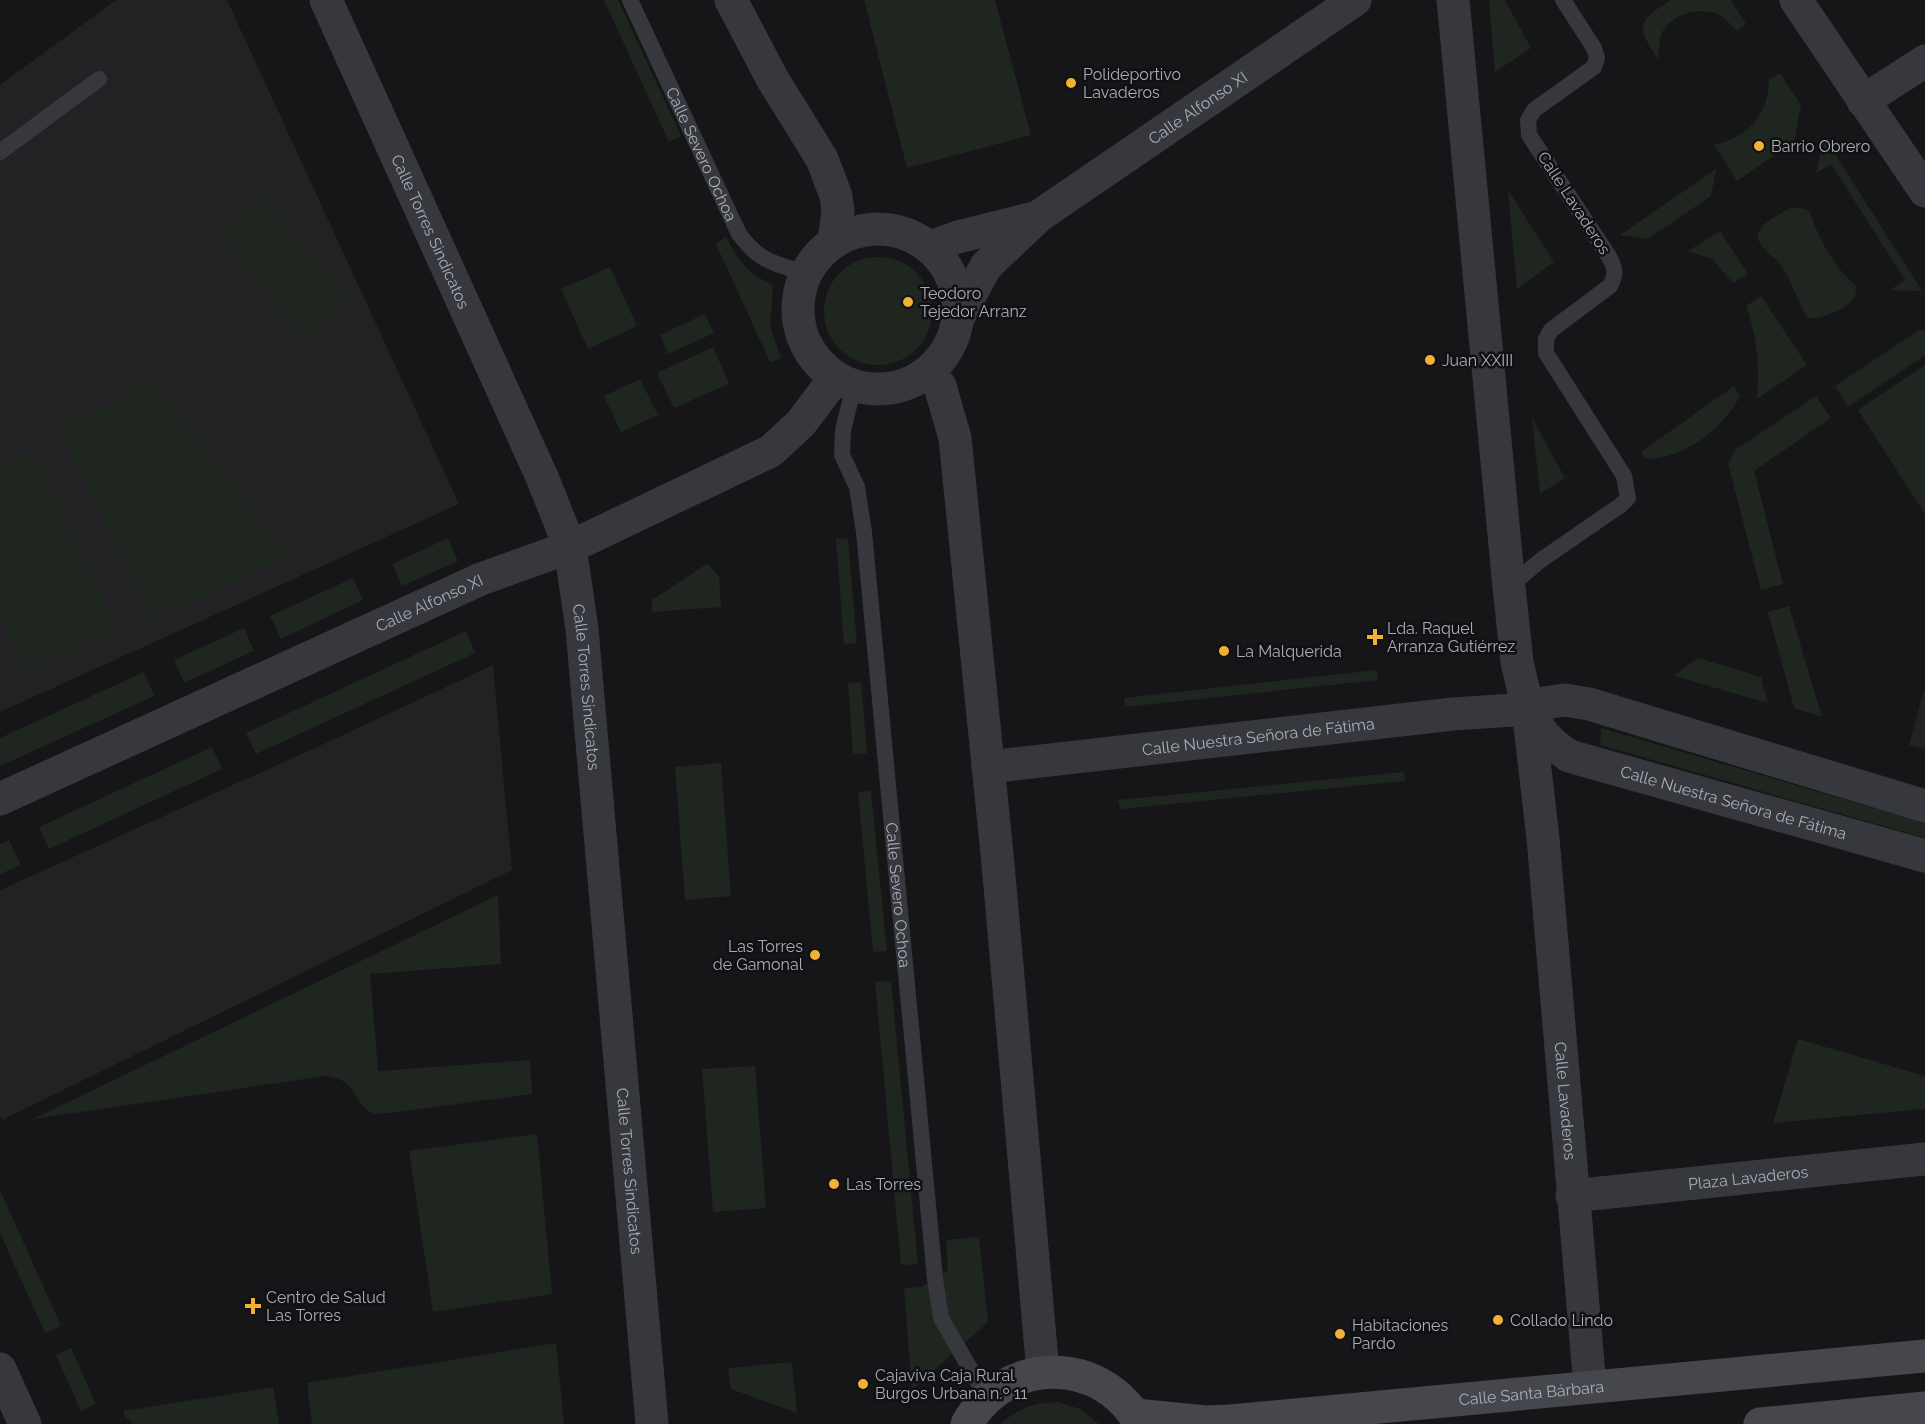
<svg xmlns="http://www.w3.org/2000/svg" width="1925" height="1424" viewBox="0 0 1925 1424" font-family="Raleway,sans-serif">
  <rect width="100%" height="100%" fill="#161618"/>
  <g fill="#222225">
    <path d="M116,0H227L459,504L0,712V85Z"/>
    <path d="M493,665L512,870L2,1120L0,1116V890L315,748Z"/>
    <path d="M1925,686V749L1909,745Z"/>
  </g>
  <g fill="#1e261f">
    <path d="M604,0H618L681,136L669,142Z"/>
    <path d="M864,0H995L1031,135L907,168Z"/>
    <path d="M1489,0H1505L1531,48L1495,72Z"/>
    <path d="M1671,0H1731L1746,24L1737,31C1730,24 1724,16 1714,13C1696,7 1668,16 1661,35C1659,42 1659,52 1658,59C1636,26 1636,22 1671,0Z"/>
    <path d="M1780,73L1801,105L1794,142L1737,181L1714,145C1748,137 1768,116 1769,80Z"/>
    <path d="M1824,137L1922,291L1890,290L1905,280L1831,164L1816,173Z"/>
    <path d="M1716,169L1711,196L1648,239L1620,235Z"/>
    <path d="M1508,190L1554,262L1517,289Z"/>
    <path d="M263,197L351,303L302,339L219,235Z"/>
    <path d="M1791,207L1806,209L1810,213C1820,241 1833,266 1856,286C1856,292 1856,296 1852,301C1845,309 1817,322 1807,317C1796,300 1792,278 1779,263C1772,255 1755,245 1758,233C1762,222 1781,214 1791,207Z"/>
    <path d="M1720,231L1748,274L1733,283L1712,259L1688,251Z"/>
    <path d="M726,237C739,262 747,273 773,285L770,326L781,358L770,362L716,244Z"/>
    <circle cx="878" cy="311" r="54"/>
    <path d="M610,267L637,326L588,349L561,289Z"/>
    <path d="M1761,296L1807,365L1757,399C1760,366 1757,337 1746,306Z"/>
    <path d="M705,314L714,333L668,354L660,335Z"/>
    <path d="M1919,330H1925V355L1848,407L1835,386Z"/>
    <path d="M713,347L729,384L674,408L657,373Z"/>
    <path d="M1925,365V514L1858,410Z"/>
    <path d="M143,370L290,556L151,621L56,421L111,407Z"/>
    <path d="M640,379L658,415L621,432L604,396Z"/>
    <path d="M1734,386L1740,396C1722,430 1685,458 1646,459L1641,452Z"/>
    <path d="M1816,396L1831,418L1754,471L1783,584L1761,590L1728,464L1735,450Z"/>
    <path d="M1532,418L1565,478L1540,494Z"/>
    <path d="M34,449L118,630L26,673L0,614V465Z"/>
    <path d="M448,538L458,561L402,586L392,564Z"/>
    <path d="M848,538L857,643L844,644L836,539Z"/>
    <path d="M708,563L719,577L721,607L652,612V600Z"/>
    <path d="M353,578L363,600L281,639L270,616Z"/>
    <path d="M1789,606L1822,717L1794,708L1768,612Z"/>
    <path d="M244,628L254,651L184,683L174,660Z"/>
    <path d="M466,631L475,653L256,754L246,733Z"/>
    <path d="M1698,658L1761,677L1768,703L1674,676Z"/>
    <path d="M1377,670L1378,680L1125,707L1124,698Z"/>
    <path d="M144,672L154,696L0,766V738Z"/>
    <path d="M861,682L867,753L853,755L848,683Z"/>
    <path d="M1601,728L1925,823V838L1600,745Z"/>
    <path d="M212,747L222,769L49,849L39,827Z"/>
    <path d="M721,763L731,896L685,900L675,767Z"/>
    <path d="M1404,772L1405,781L1120,809L1118,800Z"/>
    <path d="M871,791L887,951L873,952L858,792Z"/>
    <path d="M9,840L21,865L0,874V844Z"/>
    <path d="M498,895L501,964L370,974L378,1071L530,1060L532,1094L381,1114C351,1113 363,1079 325,1076L33,1119Z"/>
    <path d="M891,981L918,1264L901,1265L875,982Z"/>
    <path d="M1798,1039L1925,1076V1109L1773,1123Z"/>
    <path d="M755,1066L766,1208L713,1212L702,1069Z"/>
    <path d="M537,1134L552,1294L433,1312L409,1151Z"/>
    <path d="M0,1190L61,1326L45,1333L0,1233Z"/>
    <path d="M979,1237L988,1322L912,1390L904,1288L922,1287L948,1270L946,1240Z"/>
    <path d="M556,1343L564,1424H312L307,1383Z"/>
    <path d="M71,1348L96,1404L81,1411L56,1355Z"/>
    <path d="M792,1362L797,1413L731,1389L728,1368Z"/>
    <path d="M273,1387L279,1424H133L124,1415V1411Z"/>
    <path d="M1058,1402L1080,1409L1099,1424H1000C1021,1407 1032,1403 1058,1402Z"/>
  </g>
  <g fill="none" stroke-linecap="round" stroke-linejoin="round">
    <g stroke="#37383d" stroke-width="16">
      <path id="s1" d="M630,0L739,234C760,262 773,263 805,273"/>
      <path d="M0,152L99,79"/>
      <path id="s2" d="M854,386L843,430L842,455L857,487L864,532L935,1279L941,1318L987,1398"/>
      <path d="M1509,587L1541,560L1621,505L1628,498L1624,476L1546,353V339L1551,330L1610,286C1617,274 1615,267 1608,255L1529,135L1528,120L1534,110L1594,67L1597,58L1594,48L1563,0"/>
    </g>
    <g stroke="#37383d" stroke-width="33">
      <path id="s3" d="M326,0L542,477L570,547L582,629L652,1424"/>
      <path d="M731,0L773,80L822,159L836,196L838,211L834,241"/>
      <path id="s4" d="M1453,0L1509,587L1517,662L1528,709L1543,838L1590,1387"/>
      <path d="M1796,0L1925,191"/>
      <path d="M1863,101L1925,61"/>
      <circle cx="878" cy="309" r="80"/>
      <path d="M930,247L958,237L1034,218"/>
      <path id="s5" d="M958,318L986,266L1039,216L1355,0"/>
      <path d="M928,373L940,386L955,438L998,864L1043,1372"/>
      <path id="s6" d="M1529,711C1540,733 1549,742 1569,756L1925,856"/>
      <path id="s7" d="M988,767L1453,714L1528,709L1544,703L1565,700L1589,704L1925,806"/>
      <path id="s8" d="M0,799L481,579L570,547L771,451L801,423L835,378"/>
      <path id="s9" d="M1572,1196L1925,1159"/>
      <path d="M0,1369L25,1424"/>
    </g>
    <g stroke="#45474d" stroke-width="33">
      <path id="s10" d="M1135,1415L1206,1422L1230,1421L1925,1356"/>
      <path d="M967,1424C1006,1355 1102,1355 1140,1424"/>
      <path d="M1760,1424L1925,1408"/>
    </g>
  </g>
  <g fill="#f2b134" stroke="#111113" stroke-width="2">
    <circle cx="1071" cy="83" r="6"/>
    <circle cx="1759" cy="146" r="6"/>
    <circle cx="908" cy="302" r="6"/>
    <circle cx="1430" cy="360" r="6"/>
    <path d="M1372 628h6v6h6v6h-6v6h-6v-6h-6v-6h6z"/>
    <circle cx="1224" cy="651" r="6"/>
    <circle cx="815" cy="955" r="6"/>
    <circle cx="834" cy="1184" r="6"/>
    <path d="M250 1297h6v6h6v6h-6v6h-6v-6h-6v-6h6z"/>
    <circle cx="1498" cy="1320" r="6"/>
    <circle cx="1340" cy="1334" r="6"/>
    <circle cx="863" cy="1384" r="6"/>
  </g>
  <g text-anchor="middle" dominant-baseline="central" stroke-width="5" stroke-linejoin="round" paint-order="stroke">
    <g font-size="16" fill="#a8adb8" stroke="#111113" text-anchor="start">
      <text x="1083" y="74">Polideportivo<tspan x="1083" dy="18">Lavaderos</tspan></text>
      <text x="1771" y="146">Barrio Obrero</text>
      <text x="920" y="293">Teodoro<tspan x="920" dy="18">Tejedor Arranz</tspan></text>
      <text x="1442" y="360">Juan XXIII</text>
      <text x="1387" y="628">Lda. Raquel<tspan x="1387" dy="18">Arranza Gutiérrez</tspan></text>
      <text x="1236" y="651">La Malquerida</text>
      <text x="803" y="946" text-anchor="end">Las Torres<tspan x="803" dy="18">de Gamonal</tspan></text>
      <text x="846" y="1184">Las Torres</text>
      <text x="266" y="1297">Centro de Salud<tspan x="266" dy="18">Las Torres</tspan></text>
      <text x="1510" y="1320">Collado Lindo</text>
      <text x="1352" y="1325">Habitaciones<tspan x="1352" dy="18">Pardo</tspan></text>
      <text x="875" y="1375">Cajaviva Caja Rural<tspan x="875" dy="18">Burgos Urbana n.º 11</tspan></text>
    </g>
    <g font-size="16" fill="#a8adb8" stroke="#111113">
      <text stroke="none"><textPath href="#s5" startOffset="324">Calle Alfonso XI</textPath></text>
      <text stroke="none"><textPath href="#s1" startOffset="170">Calle Severo Ochoa</textPath></text>
      <text transform="translate(1574 203) rotate(57)">Calle Lavaderos</text>
      <text stroke="none"><textPath href="#s3" startOffset="254">Calle Torres Sindicatos</textPath></text>
      <text stroke="none"><textPath href="#s8" startOffset="472">Calle Alfonso XI</textPath></text>
      <text stroke="none"><textPath href="#s3" startOffset="740">Calle Torres Sindicatos</textPath></text>
      <text stroke="none"><textPath href="#s7" startOffset="272">Calle Nuestra Señora de Fátima</textPath></text>
      <text stroke="none"><textPath href="#s6" startOffset="232">Calle Nuestra Señora de Fátima</textPath></text>
      <text stroke="none"><textPath href="#s2" startOffset="516">Calle Severo Ochoa</textPath></text>
      <text stroke="none"><textPath href="#s4" startOffset="1107">Calle Lavaderos</textPath></text>
      <text stroke="none"><textPath href="#s3" startOffset="1226">Calle Torres Sindicatos</textPath></text>
      <text stroke="none"><textPath href="#s9" startOffset="177">Plaza Lavaderos</textPath></text>
      <text stroke="none"><textPath href="#s10" startOffset="398">Calle Santa Bárbara</textPath></text>
    </g>
  </g>
</svg>
